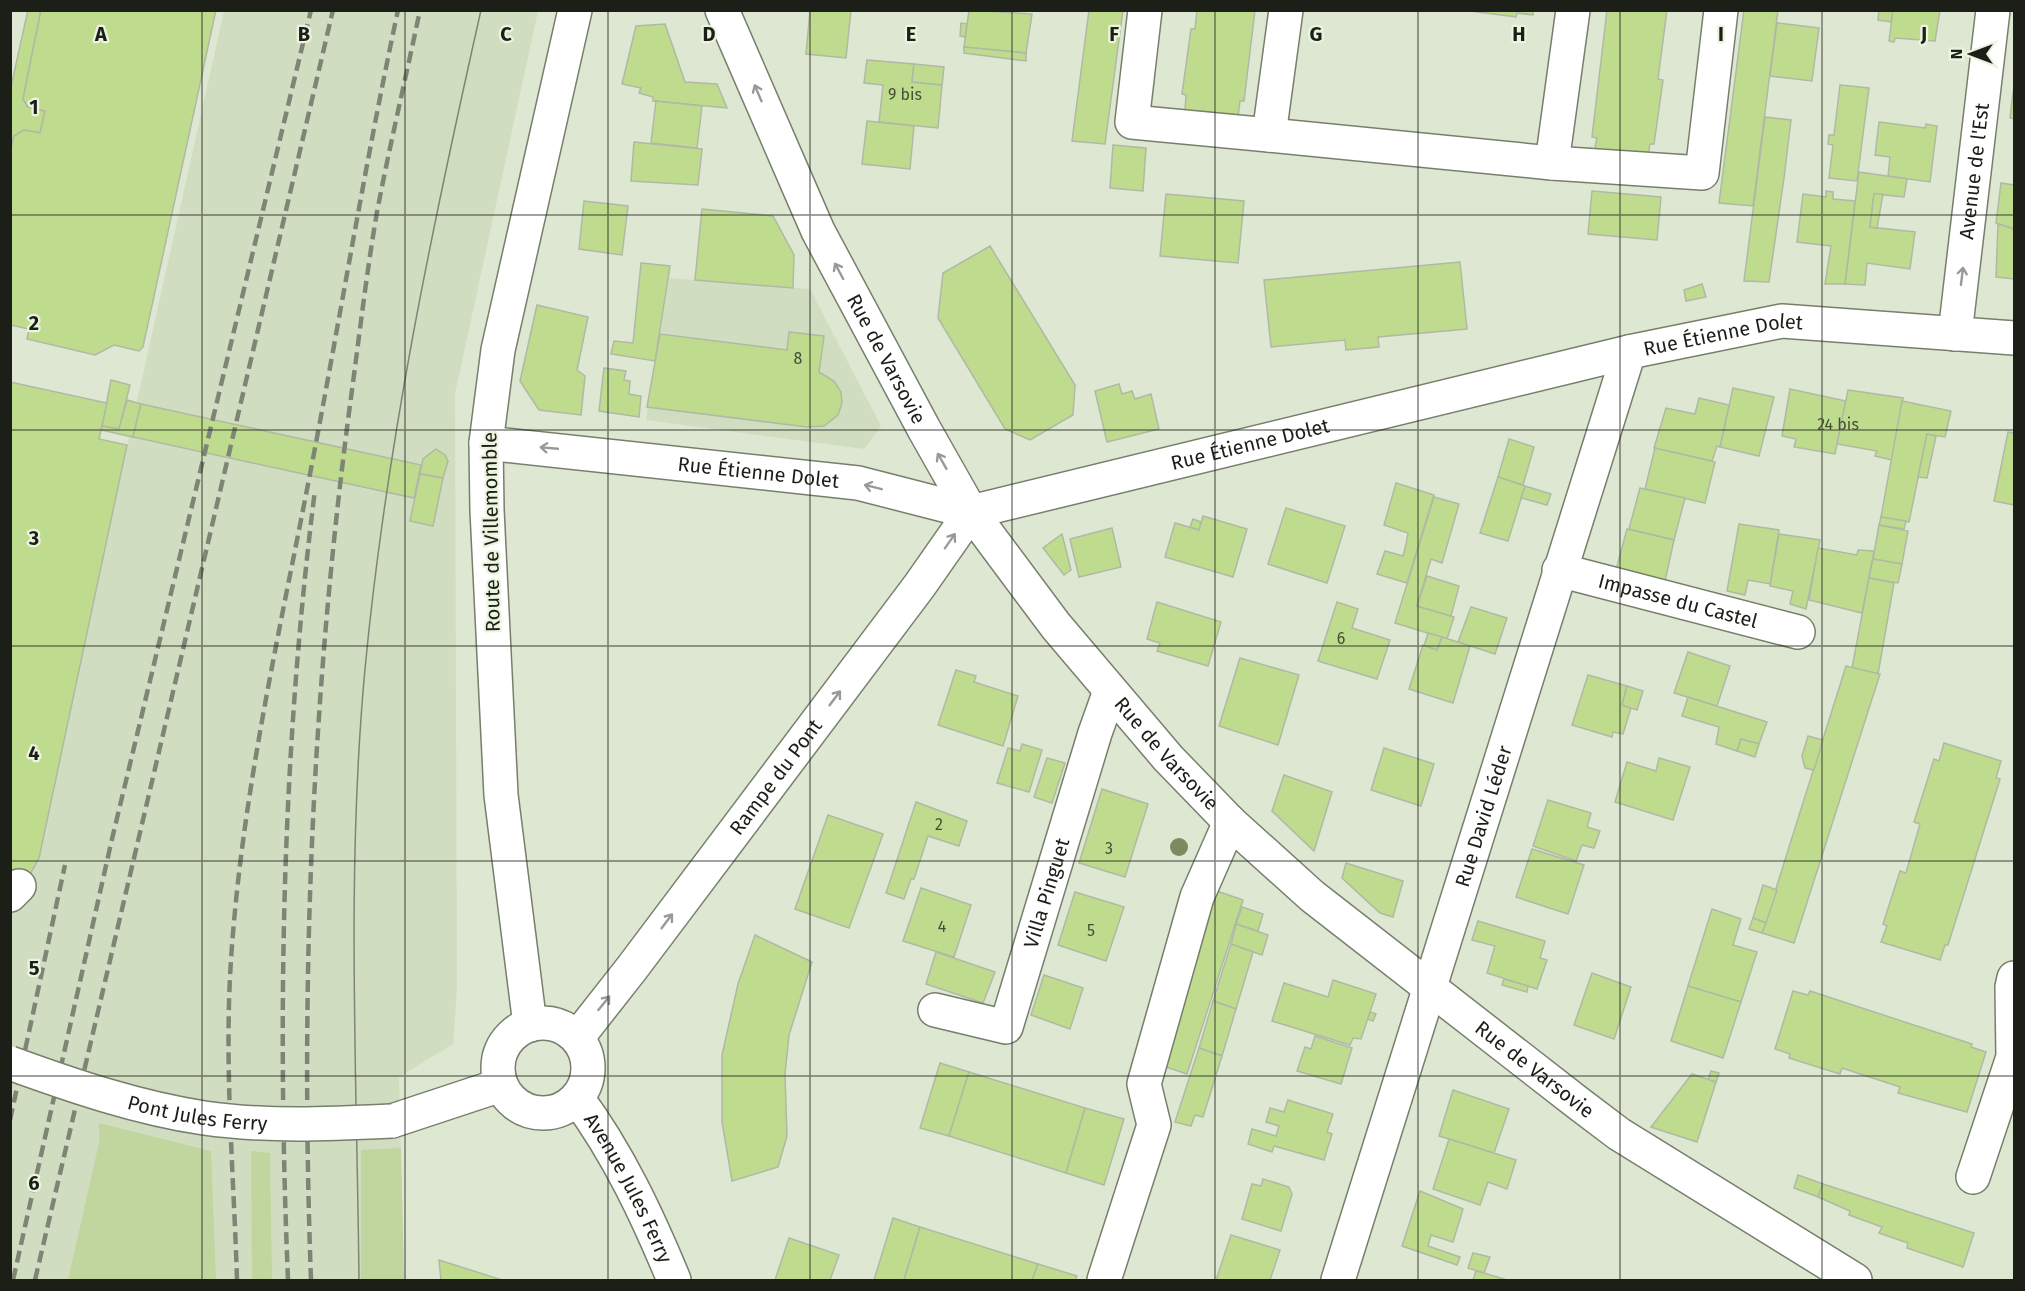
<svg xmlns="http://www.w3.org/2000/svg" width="2025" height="1291" viewBox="0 0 2025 1291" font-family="'Fira Sans',sans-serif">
  <rect width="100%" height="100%" fill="#dee7d1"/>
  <g fill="#d1ddc0">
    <path d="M224,11H538L455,394L457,990L453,1044L399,1077L404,1280H11V894L30,881Z"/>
    <path d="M669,278L810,289L881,426L864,449L646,420Z"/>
  </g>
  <g fill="#c0d69e">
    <path d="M99,1123L211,1151L216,1280H68L99,1143Z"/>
    <path d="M401,1148L404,1280H361V1150Z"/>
    <path d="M251,1151L270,1153L272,1280H252Z"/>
  </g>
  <g fill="#bfdc8e" stroke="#b0b9a4" stroke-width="1.5">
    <path d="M28,10H41L23,99L28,107L45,111L40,133L24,130L14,136L10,152V91Z"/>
    <path d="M41,10H216L143,347L139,351L114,345L95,355L27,339L29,329L10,325V152L14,136L24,130L40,133L45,111L28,107L23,99Z"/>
    <path d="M851,10L846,58L806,54L810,11Z"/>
    <path d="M969,10L1032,14L1026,53L964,47Z"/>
    <path d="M1089,10H1123L1105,144L1072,141Z"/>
    <path d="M1197,10H1255L1244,101H1240L1238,117L1185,110L1186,95L1182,94L1191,29H1195Z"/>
    <path d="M1462,10H1533V15L1517,13L1516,17Z"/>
    <path d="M1607,10H1667L1658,79L1663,80L1654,144H1650L1647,159L1594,153L1597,138L1592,137Z"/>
    <path d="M1744,10H1778L1753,206L1719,203Z"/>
    <path d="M1879,10H1893L1891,22L1878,20Z"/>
    <path d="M1893,10H1940L1935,41L1895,38L1894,42L1889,41Z"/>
    <path d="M961,23L967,24L965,37L960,36Z"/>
    <path d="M1777,23L1819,28L1812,81L1770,76Z"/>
    <path d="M665,24L685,82L717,84L727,108L653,101V97L639,93L641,88L622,84L636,26Z"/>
    <path d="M964,47L1026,53V61L964,53Z"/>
    <path d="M867,60L914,64L912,82L942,85L938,128L879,122L883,85L864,83Z"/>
    <path d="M914,64L944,67L942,85L912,82Z"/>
    <path d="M1840,85L1869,88L1857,181L1829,178L1833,145L1828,144L1829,135H1834Z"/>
    <path d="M2014,85V119L2010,118Z"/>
    <path d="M656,101L702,106L697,148L651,143Z"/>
    <path d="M1765,117L1791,120L1784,178L1769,282L1744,281Z"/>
    <path d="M867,121L914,126L910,169L862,164Z"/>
    <path d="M1879,122L1925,128L1926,124L1937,126L1930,182L1888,176L1890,157L1875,155Z"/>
    <path d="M634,142L702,149L698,185L631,181Z"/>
    <path d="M1113,145L1146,148L1143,191L1110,188Z"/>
    <path d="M1859,172L1907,179L1904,197L1874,194L1870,227L1915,232L1910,269L1867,263L1865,285L1845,284Z"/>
    <path d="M2001,183L2014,185V229L1996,223Z"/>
    <path d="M1592,191L1661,197L1657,240L1588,234Z"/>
    <path d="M1826,191L1833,192V199L1855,201L1845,284H1825L1831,246L1797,242L1803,194L1826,197Z"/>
    <path d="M1166,194L1244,201L1238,263L1160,256Z"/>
    <path d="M1874,194H1883L1877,228L1870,227Z"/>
    <path d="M584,201L628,206L622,255L579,249Z"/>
    <path d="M702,209L773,216L794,255L793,288L695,280Z"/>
    <path d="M1998,224L2014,229V279L1996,277Z"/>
    <path d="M990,246L1075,385L1073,415L1030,440L1005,429L938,318L943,273Z"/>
    <path d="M1460,262L1467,329L1378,337L1379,347L1346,350L1345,340L1271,347L1264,280Z"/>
    <path d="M641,263L670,266L655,361L611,354L614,341L633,343Z"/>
    <path d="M1702,284L1706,297L1686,301L1684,290Z"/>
    <path d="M537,305L588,317L577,370L585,376L581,415L539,410L520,381Z"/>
    <path d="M789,332L824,336L819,372L834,381L841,392L842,403L838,415L824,426L807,427L647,407L660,334L787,350Z"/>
    <path d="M604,368L626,371L624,380L630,381L629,394L641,396L639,417L599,411Z"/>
    <path d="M111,380L130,385L119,429L102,426Z"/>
    <path d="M10,382L107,403L99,439L127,445L39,858L28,878L10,892Z"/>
    <path d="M1119,384L1122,394L1132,391L1135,399L1151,394L1159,429L1107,442L1095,391Z"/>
    <path d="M1733,388L1774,397L1759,456L1720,447Z"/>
    <path d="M1790,389L1846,401L1835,454L1794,447L1796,439L1782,436Z"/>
    <path d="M1848,390L1903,398L1892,460L1875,456L1877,451L1837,444Z"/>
    <path d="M1699,398L1729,405L1720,447L1717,446L1712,461L1654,448L1666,408L1695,414Z"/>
    <path d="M127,400L141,404L133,437L101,430L102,426L119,429Z"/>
    <path d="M1902,401L1951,411L1945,437L1927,434L1909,522L1881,517Z"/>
    <path d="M141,404L421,465L414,498L133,437Z"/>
    <path d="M2008,432L2014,433V505L1994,501Z"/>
    <path d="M1927,434L1936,436L1927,478L1918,477Z"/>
    <path d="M1509,439L1534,447L1523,485L1498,477Z"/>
    <path d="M1655,448L1715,462L1705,503L1645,489Z"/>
    <path d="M436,449L445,455L448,461L443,478L420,474L423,459Z"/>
    <path d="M420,474L443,478L433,526L410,521Z"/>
    <path d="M1498,477L1525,486L1508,541L1480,533Z"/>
    <path d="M1396,483L1434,495L1407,583L1377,574L1385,551L1403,556L1406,544L1408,533L1384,525Z"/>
    <path d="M1525,486L1551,494L1547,505L1521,498Z"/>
    <path d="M1640,488L1685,498L1674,540L1629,529Z"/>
    <path d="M1434,497L1459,504L1442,563L1431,559L1417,606L1454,617L1447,639L1395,623Z"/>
    <path d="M1286,508L1345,526L1327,583L1268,564Z"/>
    <path d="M1203,516L1247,529L1233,577L1165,557L1175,523L1199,530Z"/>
    <path d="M1881,517L1906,521L1904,529L1879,525Z"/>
    <path d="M1193,519L1201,522L1199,530L1190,527Z"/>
    <path d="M1739,524L1779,530L1770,584L1748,580L1745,595L1727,591Z"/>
    <path d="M1879,525L1908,531L1902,564L1873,559Z"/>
    <path d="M1112,528L1121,567L1079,577L1070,539Z"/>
    <path d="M1627,529L1674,540L1665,581L1616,570Z"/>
    <path d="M1062,534L1071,570L1064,575L1043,548Z"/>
    <path d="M1779,534L1820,540L1806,609L1790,604L1793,591L1770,586Z"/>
    <path d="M1818,548L1857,555L1858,550L1874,551L1862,613L1809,600Z"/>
    <path d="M1873,559L1902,564L1898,583L1869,578Z"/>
    <path d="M1427,576L1459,586L1451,616L1417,606Z"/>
    <path d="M1869,578L1894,583L1878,674L1852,668Z"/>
    <path d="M1157,602L1221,622L1208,666L1157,651L1160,643L1147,639Z"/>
    <path d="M1337,602L1358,609L1352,628L1390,640L1377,679L1318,661Z"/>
    <path d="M1471,607L1507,618L1495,654L1458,642Z"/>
    <path d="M1428,633L1442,637L1437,650L1424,646Z"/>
    <path d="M1442,637L1470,646L1453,703L1409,689L1423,645L1437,650Z"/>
    <path d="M1688,652L1730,666L1717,706L1674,693Z"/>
    <path d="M1240,658L1299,675L1278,745L1219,726Z"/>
    <path d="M1846,666L1880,674L1794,943L1762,933Z"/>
    <path d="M956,670L976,676L974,682L1018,696L1003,746L938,725Z"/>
    <path d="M1588,675L1627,686L1622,705L1631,708L1623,734L1613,732L1612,737L1572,725Z"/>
    <path d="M1627,686L1643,691L1637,710L1622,705Z"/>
    <path d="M1688,697L1767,722L1759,744L1741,739L1737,751L1716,744L1719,727L1682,716Z"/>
    <path d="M1808,736L1823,740L1814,770L1805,768L1802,756Z"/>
    <path d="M1741,739L1759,744L1755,757L1737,751Z"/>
    <path d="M1944,743L2001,761L1996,778L2000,779L1948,945H1945L1940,960L1881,942L1887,926L1883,924L1900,871L1906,873L1920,824L1914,822L1934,759L1939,761Z"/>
    <path d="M1022,744L1042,750L1029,792L997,783L1008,748L1020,751Z"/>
    <path d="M1384,748L1434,764L1421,806L1371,790Z"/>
    <path d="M1047,758L1065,763L1052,803L1034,797Z"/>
    <path d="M1659,758L1690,767L1673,820L1615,802L1627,762L1656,771Z"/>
    <path d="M1284,775L1332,792L1314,851L1272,811Z"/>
    <path d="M1102,789L1148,804L1125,877L1079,863Z"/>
    <path d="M1548,800L1591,813L1587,827L1600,831L1594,848L1582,845L1576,861L1533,846Z"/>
    <path d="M916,802L967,821L959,846L928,836L914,879H911L904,899L886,893Z"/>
    <path d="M828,815L883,834L849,928L795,909Z"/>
    <path d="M1532,849L1584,865L1568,914L1516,897Z"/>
    <path d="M1346,863L1403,881L1393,917L1380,913L1342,878Z"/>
    <path d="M1763,885L1777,890L1766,923L1753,918Z"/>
    <path d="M921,888L971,905L954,957L903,941Z"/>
    <path d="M1214,890L1243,900L1187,1074L1160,1065Z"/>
    <path d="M1075,892L1124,907L1106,961L1058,945Z"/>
    <path d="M1242,907L1263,914L1258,931L1236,924Z"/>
    <path d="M1712,909L1741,919L1733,945L1757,952L1741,1002L1688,986Z"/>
    <path d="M1753,918L1766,923L1762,933L1749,929Z"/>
    <path d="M1478,921L1545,941L1540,958L1547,960L1537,989L1487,973L1495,946L1472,940Z"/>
    <path d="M1236,924L1268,935L1262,955L1231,944Z"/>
    <path d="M755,935L812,962L789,1035L785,1074L787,1136L778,1167L732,1181L722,1122V1055L738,984Z"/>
    <path d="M1231,944L1253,952L1236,1009L1213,1001Z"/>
    <path d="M936,952L995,972L983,1003L926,984Z"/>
    <path d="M1592,973L1631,987L1614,1039L1574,1025Z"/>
    <path d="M1044,975L1083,988L1070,1029L1031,1015Z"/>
    <path d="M1504,979L1528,986L1527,992L1502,985Z"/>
    <path d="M1333,980L1376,994L1361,1039L1353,1038L1350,1045L1272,1021L1284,983L1328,997Z"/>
    <path d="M1688,986L1741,1002L1723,1058L1671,1041Z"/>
    <path d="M1793,991L1808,995L1810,991L1972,1044L1971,1047L1986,1052L1967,1112L1898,1093L1900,1087L1842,1068L1840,1074L1789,1058L1790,1054L1775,1049Z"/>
    <path d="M1213,1001L1236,1009L1222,1056L1199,1048Z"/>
    <path d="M1370,1012L1376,1014L1373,1021L1368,1019Z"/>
    <path d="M1315,1036L1352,1048L1341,1084L1297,1071L1305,1047L1311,1049Z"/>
    <path d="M1199,1048L1222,1056L1203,1117L1195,1115L1191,1126L1175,1122Z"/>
    <path d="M940,1063L969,1072L949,1136L920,1128Z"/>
    <path d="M1711,1071L1719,1073L1716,1082L1708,1080Z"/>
    <path d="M969,1072L1085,1108L1066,1173L949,1136Z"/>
    <path d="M1692,1074L1716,1082L1697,1142L1651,1127Z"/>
    <path d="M1453,1090L1509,1109L1494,1153L1439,1136Z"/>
    <path d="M1288,1100L1333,1114L1327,1132L1332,1134L1324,1160L1274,1146L1272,1152L1248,1144L1252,1129L1276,1136L1279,1126L1266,1122L1270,1108L1284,1112Z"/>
    <path d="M1085,1108L1124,1119L1104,1185L1066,1173Z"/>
    <path d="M1449,1139L1516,1160L1507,1189L1488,1182L1480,1205L1433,1189Z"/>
    <path d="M1798,1175L1823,1184L1818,1197L1794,1188Z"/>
    <path d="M1263,1179L1289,1187L1292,1194L1281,1231L1242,1219L1252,1184L1261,1186Z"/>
    <path d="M1823,1184L1974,1233L1963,1267L1907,1248L1908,1243L1879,1233L1882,1227L1849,1215L1850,1211L1818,1197Z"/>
    <path d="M1420,1191L1463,1209L1453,1242L1431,1235L1428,1246L1460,1257L1457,1265L1402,1246Z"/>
    <path d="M893,1218L920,1227L904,1280H874Z"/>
    <path d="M920,1227L1038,1264L1032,1280H904Z"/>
    <path d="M1231,1235L1280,1250L1270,1280H1216Z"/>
    <path d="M789,1238L839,1255L830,1280H775Z"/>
    <path d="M1473,1253L1490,1257L1484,1273L1468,1268Z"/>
    <path d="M439,1260L502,1280H441Z"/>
    <path d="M1038,1264L1077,1276L1075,1280H1032Z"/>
    <path d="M1476,1271L1484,1273L1507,1280H1473Z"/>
  </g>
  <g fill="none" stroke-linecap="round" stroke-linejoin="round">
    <defs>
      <g id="minor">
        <path id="s1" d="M722,10L818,231L924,429L971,512L1056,626L1168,758L1230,822L1312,896L1578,1103L1619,1134L1855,1280"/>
        <path d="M1145,10L1132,122L1269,135L1286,10"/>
        <path d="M1269,135L1552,163L1573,10"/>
        <path d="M1552,163L1702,173L1721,10"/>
        <path id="s2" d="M1955,334L1993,10"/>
        <path id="s3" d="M486,443L858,483L971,512L1629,352L1782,321L2014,338"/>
        <path id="s4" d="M1559,570L1798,632"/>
        <path d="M10,895L19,886"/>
        <path id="s5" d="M935,1010L1006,1027L1095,733L1110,691"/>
        <circle cx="543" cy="1068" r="45"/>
        <path d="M530,1025L501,795L487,510L486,443L498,350L575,10"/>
        <path id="s6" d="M577,1038L632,968L920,585L971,512"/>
        <path id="s7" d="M577,1098C618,1153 648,1217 674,1280"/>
        <path d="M392,1121L501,1085"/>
        <path d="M1973,1177L2013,1057L2012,987L2014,978"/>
        <path d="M1104,1280L1154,1125L1144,1084L1197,897L1230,822"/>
        <path id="s8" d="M1338,1280L1629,352"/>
      </g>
    </defs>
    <use href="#minor" stroke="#777f6c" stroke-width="36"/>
    <use href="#minor" stroke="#fff" stroke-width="33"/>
    <path stroke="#7f8576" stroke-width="1.5" d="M359,1280C357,1077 346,872 365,669C386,447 432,228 481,10"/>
    <g stroke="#7f8576" stroke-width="4.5" stroke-dasharray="12 6" stroke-linecap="butt">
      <path d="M10,1120L65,865"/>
      <path d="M13,1280L112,839L311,10"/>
      <path d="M35,1280L333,10"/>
      <path d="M237,1280C234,1180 225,1078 230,977C239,808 278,640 310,474C340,319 365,164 398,10"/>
      <path d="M288,1280C277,1018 282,750 315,490"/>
      <path d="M311,1280C300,982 312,685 352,390C360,330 367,270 377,212C390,144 406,77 420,10"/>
    </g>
    <defs>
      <g id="minor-bridge">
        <path id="s9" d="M10,1063C73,1086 138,1108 204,1118C267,1127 329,1124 392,1121"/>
      </g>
    </defs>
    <use href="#minor-bridge" stroke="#777f6c" stroke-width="36" stroke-linecap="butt"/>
    <use href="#minor-bridge" stroke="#fff" stroke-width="33"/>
  </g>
  <circle fill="#7d8a60" cx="1179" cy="847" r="9"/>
  <defs><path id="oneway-shaft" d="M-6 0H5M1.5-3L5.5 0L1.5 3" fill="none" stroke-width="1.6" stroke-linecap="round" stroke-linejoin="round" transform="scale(1.5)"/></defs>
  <g stroke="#999a97">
    <use href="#oneway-shaft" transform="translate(758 93) rotate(-113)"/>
    <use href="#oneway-shaft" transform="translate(839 271) rotate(-118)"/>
    <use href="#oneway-shaft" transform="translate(1962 276) rotate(-83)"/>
    <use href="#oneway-shaft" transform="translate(549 448) rotate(-175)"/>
    <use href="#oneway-shaft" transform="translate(942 461) rotate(-120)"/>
    <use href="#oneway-shaft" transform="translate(873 487) rotate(-166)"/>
    <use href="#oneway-shaft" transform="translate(950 541) rotate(-55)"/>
    <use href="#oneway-shaft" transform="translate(835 698) rotate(-53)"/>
    <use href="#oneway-shaft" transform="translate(667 921) rotate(-53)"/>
    <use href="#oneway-shaft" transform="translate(604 1003) rotate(-51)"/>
  </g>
  <path fill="none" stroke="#1c1f17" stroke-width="1.5" stroke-opacity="0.55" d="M202,10V1280M405,10V1280M608,10V1280M810,10V1280M1012,10V1280M1215,10V1280M1418,10V1280M1620,10V1280M1822,10V1280M10,215H2014M10,430H2014M10,646H2014M10,861H2014M10,1076H2014"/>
  <g text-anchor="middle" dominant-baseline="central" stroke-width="4.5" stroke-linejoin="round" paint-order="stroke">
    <g font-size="16" fill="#454e35">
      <text x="905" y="94">9 bis</text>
      <text x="798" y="358">8</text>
      <text x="1838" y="424">24 bis</text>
      <text x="1341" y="638">6</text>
      <text x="939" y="824">2</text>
      <text x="1109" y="848">3</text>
      <text x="942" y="926">4</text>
      <text x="1091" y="930">5</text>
    </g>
    <g font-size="20" fill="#1c1f17" stroke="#ebf4de">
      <text stroke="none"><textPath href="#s2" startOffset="164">Avenue de l'Est</textPath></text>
      <text stroke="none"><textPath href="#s3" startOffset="1264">Rue Étienne Dolet</textPath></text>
      <text stroke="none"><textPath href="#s1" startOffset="386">Rue de Varsovie</textPath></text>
      <text stroke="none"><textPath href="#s3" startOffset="778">Rue Étienne Dolet</textPath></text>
      <text stroke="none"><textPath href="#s3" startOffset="274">Rue Étienne Dolet</textPath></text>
      <text transform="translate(491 532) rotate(-91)">Route de Villemomble</text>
      <text stroke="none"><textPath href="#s4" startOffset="123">Impasse du Castel</textPath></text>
      <text stroke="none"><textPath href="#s1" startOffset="872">Rue de Varsovie</textPath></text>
      <text stroke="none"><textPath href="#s6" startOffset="328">Rampe du Pont</textPath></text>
      <text stroke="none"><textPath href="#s8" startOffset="486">Rue David Léder</textPath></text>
      <text stroke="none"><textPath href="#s5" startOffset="213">Villa Pinguet</textPath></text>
      <text stroke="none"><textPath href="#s1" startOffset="1358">Rue de Varsovie</textPath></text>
      <text stroke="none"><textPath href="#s9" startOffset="195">Pont Jules Ferry</textPath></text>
      <text stroke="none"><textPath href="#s7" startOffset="104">Avenue Jules Ferry</textPath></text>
    </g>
  </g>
  <g font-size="20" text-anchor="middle" font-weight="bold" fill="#1c1f17" stroke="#ebf4de" stroke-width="4.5" stroke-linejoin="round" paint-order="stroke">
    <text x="101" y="41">A</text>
    <text x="304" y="41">B</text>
    <text x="506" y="41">C</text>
    <text x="709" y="41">D</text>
    <text x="911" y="41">E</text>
    <text x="1114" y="41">F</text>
    <text x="1316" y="41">G</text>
    <text x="1519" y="41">H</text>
    <text x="1721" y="41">I</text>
    <text x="1924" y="41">J</text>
    <text x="34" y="114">1</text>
    <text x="34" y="330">2</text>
    <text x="34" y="545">3</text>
    <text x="34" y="760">4</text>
    <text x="34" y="975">5</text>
    <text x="34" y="1190">6</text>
  </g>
  <rect width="2025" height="1291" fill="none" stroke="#1c1f17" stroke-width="24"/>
  <g transform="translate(1971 54) rotate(270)" stroke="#ebf4de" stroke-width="4.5" paint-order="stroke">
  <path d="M0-4.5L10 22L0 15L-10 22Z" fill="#1c1f17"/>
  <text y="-9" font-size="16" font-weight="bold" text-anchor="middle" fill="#1c1f17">N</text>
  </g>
</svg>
